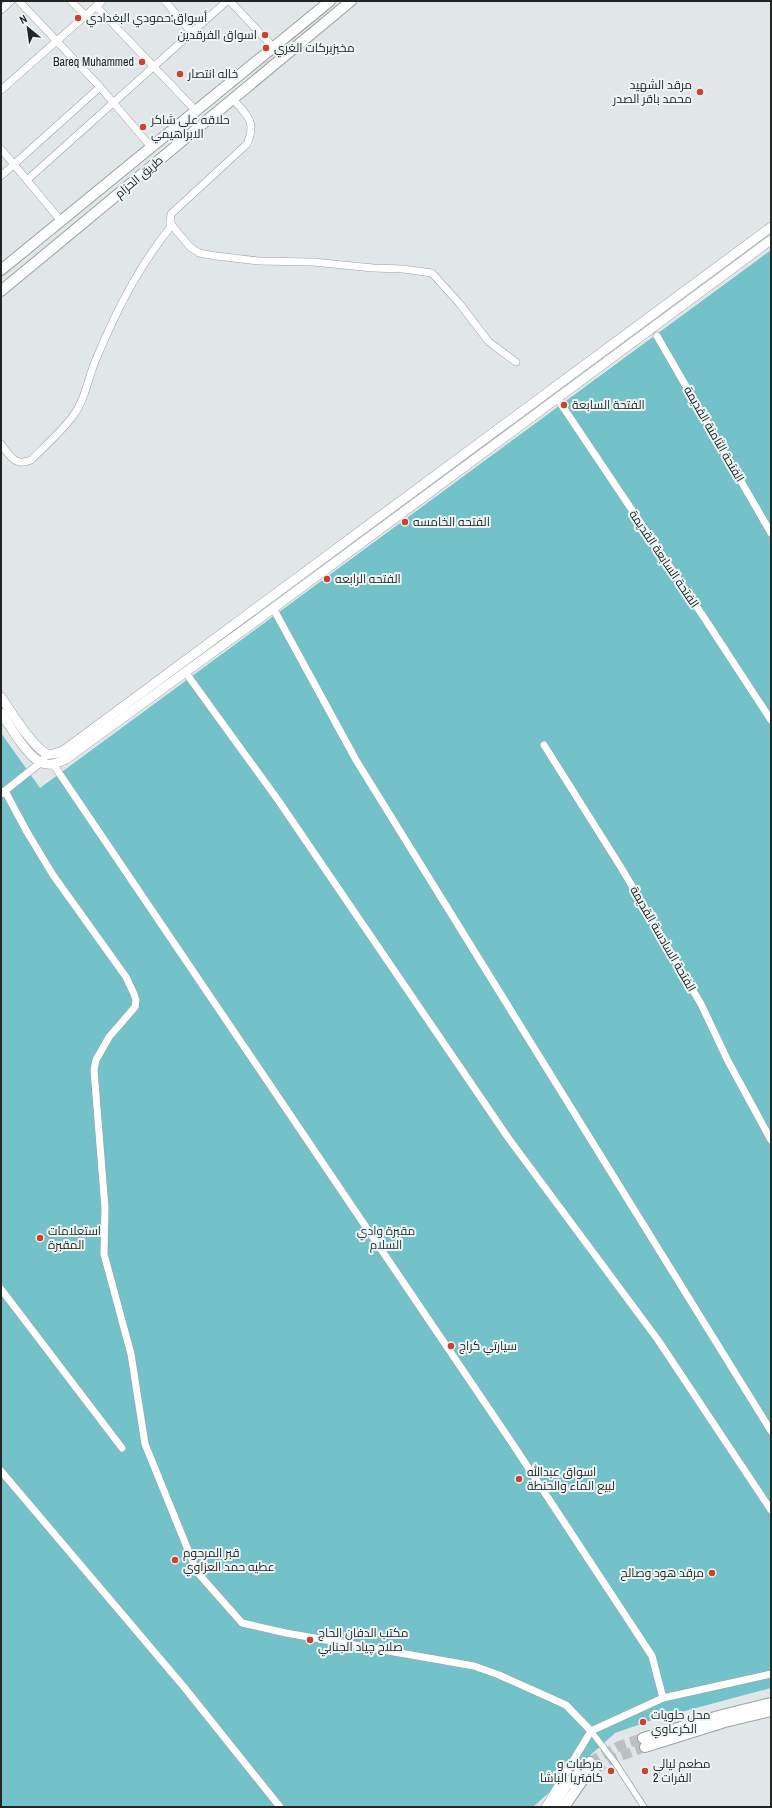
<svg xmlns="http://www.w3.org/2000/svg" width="772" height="1808" viewBox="0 0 772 1808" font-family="'Archivo Narrow',Cairo,sans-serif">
  <rect width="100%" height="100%" fill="#e1e7e8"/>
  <path fill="#73c2ca" d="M771,250V1688L655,1719L615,1733L533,1807H1V733L40,788Z"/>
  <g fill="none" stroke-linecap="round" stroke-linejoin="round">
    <g stroke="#bbc0c1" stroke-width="10" stroke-dasharray="10 5" stroke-linecap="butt">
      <path d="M590,1762L619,1746L643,1738"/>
      <path d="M595,1769L610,1760L645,1747"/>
    </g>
    <defs>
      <path id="pedestrian" d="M591,1731L616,1764L644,1807"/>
      <g id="minor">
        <path d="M19,1L100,87L151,147"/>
        <path d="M71,1L85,15"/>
        <path d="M165,1L192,33"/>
        <path d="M230,1L274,48"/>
        <path d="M96,6L196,111"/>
        <path d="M1,10L11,1"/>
        <path d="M1,90L102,1"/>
        <path d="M233,99C247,116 257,121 247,144L171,214L170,223L190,247L199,253L216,256L259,261L313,262L373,268L403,269L432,273L459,303L489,342L516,362"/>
        <path d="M1,149L61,221"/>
        <path d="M1,176L100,87"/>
        <path d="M27,180L227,1"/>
        <path d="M657,336L771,533"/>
        <path d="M557,398L705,619L771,720"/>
        <path d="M1,444C10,456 15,467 31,460C45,446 61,432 73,416C86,399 88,376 97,357C117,309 139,266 172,225"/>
        <path d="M273,608L356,760L771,1431"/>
        <path d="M186,673L278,800L509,1139L658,1340L771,1510"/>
        <path d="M544,745L622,869L701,1004L728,1061L771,1140"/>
        <path d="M53,764L514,1446L652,1656L663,1698L591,1731L545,1807"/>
        <path d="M5,791L27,832L53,875L126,977L134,994L136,1000L135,1007L109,1037L96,1060L94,1070L105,1208L104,1254L131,1354L145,1444L197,1572L242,1623L286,1633L474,1666L499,1675L566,1705L591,1731"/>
        <path d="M1,794L40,763L47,754"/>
        <path d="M1,1289L122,1448"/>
        <path d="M1,1471L184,1687L280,1807"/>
        <path d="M663,1698L771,1674"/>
      </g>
      <g id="tertiary">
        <path d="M1,697C10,710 34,750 48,754C53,755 58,753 63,751L771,227"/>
        <path d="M1,713C10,726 28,758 42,763C51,766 58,763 66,759L260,618L771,240"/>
      </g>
      <g id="secondary">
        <path d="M1,270L330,1"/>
        <path d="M1,291L351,1"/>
        <path d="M643,1738L722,1715L771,1703"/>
        <path d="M645,1747L725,1722L771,1711"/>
        <path d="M553,1807L566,1786L590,1762"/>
        <path d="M564,1807L584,1778L595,1769"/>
      </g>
    </defs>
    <use href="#pedestrian" stroke="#9ba1a1" stroke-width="7"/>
    <use href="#minor" stroke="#9ba1a1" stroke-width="8"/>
    <use href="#tertiary" stroke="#9ba1a1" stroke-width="10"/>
    <use href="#secondary" stroke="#9ba1a1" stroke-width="12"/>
    <use href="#pedestrian" stroke="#fff" stroke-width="5.5"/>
    <use href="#minor" stroke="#fff" stroke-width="7"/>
    <use href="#tertiary" stroke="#fff" stroke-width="9"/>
    <use href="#secondary" stroke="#fff" stroke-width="10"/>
  </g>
  <g fill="#ce4132" stroke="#eef5f5" stroke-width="1.5">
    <circle cx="78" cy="18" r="4"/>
    <circle cx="265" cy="35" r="4"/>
    <circle cx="266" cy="48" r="4"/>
    <circle cx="142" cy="62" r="4"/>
    <circle cx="180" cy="74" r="4"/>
    <circle cx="700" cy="92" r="4"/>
    <circle cx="143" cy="127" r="4"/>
    <circle cx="564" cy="405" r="4"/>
    <circle cx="405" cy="522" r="4"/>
    <circle cx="327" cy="579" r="4"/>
    <circle cx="40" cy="1238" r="4"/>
    <circle cx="451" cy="1346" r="4"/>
    <circle cx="519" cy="1479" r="4"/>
    <circle cx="175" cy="1560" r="4"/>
    <circle cx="712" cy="1573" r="4"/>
    <circle cx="310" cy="1640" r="4"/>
    <circle cx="643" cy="1722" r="4"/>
    <circle cx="611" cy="1771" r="4"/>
    <circle cx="645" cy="1771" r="4"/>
  </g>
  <g text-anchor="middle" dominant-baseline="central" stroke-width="4" stroke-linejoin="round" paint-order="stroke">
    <g font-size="12" fill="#232525" stroke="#eef5f5" text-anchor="start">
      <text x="86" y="18">أسواق:حمودي البغدادي</text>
      <text x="257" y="35" text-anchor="end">اسواق الفرقدين</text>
      <text x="274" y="48">مخبزبركات الغري</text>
      <text x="134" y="62" text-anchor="end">Bareq Muhammed</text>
      <text x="188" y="74">خاله انتصار</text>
      <text x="692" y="85" text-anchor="end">مرقد الشهيد<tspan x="692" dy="14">محمد باقر الصدر</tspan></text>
      <text x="151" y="120">حلاقه علي شاكر<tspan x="151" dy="14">الابراهيمي</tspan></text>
      <text x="572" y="405">الفتحة السابعة</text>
      <text x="413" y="522">الفتحه الخامسه</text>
      <text x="335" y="579">الفتحه الرابعه</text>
      <text x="48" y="1231">استعلامات<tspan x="48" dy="14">المقبرة</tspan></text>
      <text x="459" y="1346">سيارتي كراج</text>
      <text x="527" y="1472">اسواق عبدالله<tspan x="527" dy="14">لبيع الماء والحنطة</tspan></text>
      <text x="183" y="1553">قبر المرحوم<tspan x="183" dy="14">عطيه حمد العزاوي</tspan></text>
      <text x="704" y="1573" text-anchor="end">مرقد هود وصالح</text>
      <text x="318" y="1633">مكتب الدفان الحاج<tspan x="318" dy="14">صلاح چياد الجنابي</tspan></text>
      <text x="651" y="1715">محل حلويات<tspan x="651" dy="14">الكرعاوي</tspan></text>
      <text x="603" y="1764" text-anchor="end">مرطبات و<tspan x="603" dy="14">كافتريا الباشا</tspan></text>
      <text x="653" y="1764">مطعم ليالي<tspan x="653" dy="14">الفرات 2</tspan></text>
    </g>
    <g font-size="12" fill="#232525" stroke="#eef5f5">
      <text transform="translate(139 177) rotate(-40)">طريق الحزام</text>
      <text transform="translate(714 434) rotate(60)">الفتحة الثامنة القديمة</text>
      <text transform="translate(664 559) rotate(56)">الفتحة السابعة القديمة</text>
      <text transform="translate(663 939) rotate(60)">الفتحة السادسة القديمة</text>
    </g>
    <g font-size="12" fill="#20373a" stroke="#eef5f5">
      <text x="386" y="1231">مقبرة وادي<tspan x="386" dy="14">السلام</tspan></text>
    </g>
  </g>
  <rect width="772" height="1808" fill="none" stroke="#232525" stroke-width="4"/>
  <g transform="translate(28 28) rotate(331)" stroke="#eef5f5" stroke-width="3" paint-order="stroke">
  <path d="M0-3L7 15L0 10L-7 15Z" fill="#232525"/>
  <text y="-6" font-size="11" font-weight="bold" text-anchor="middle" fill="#232525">N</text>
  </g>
</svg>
